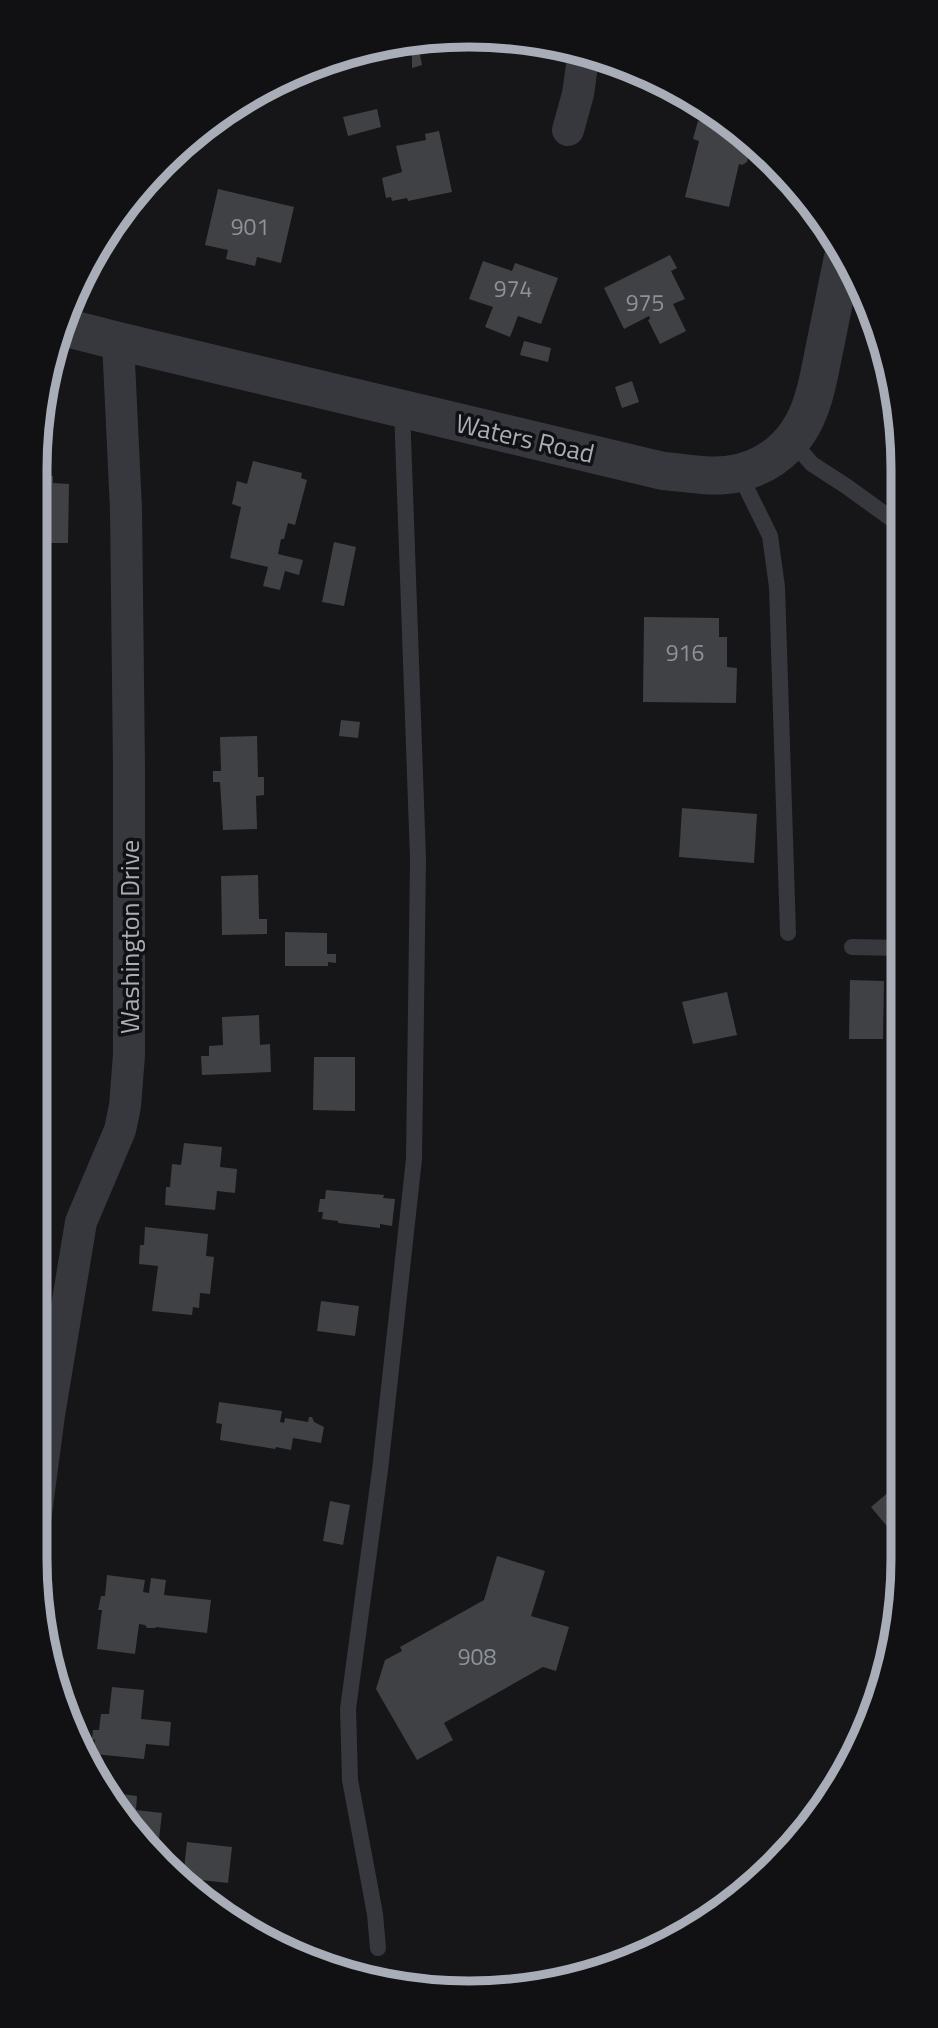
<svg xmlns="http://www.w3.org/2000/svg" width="938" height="2028" viewBox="0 0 938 2028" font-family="'Titillium Web',sans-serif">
  <rect width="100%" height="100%" fill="#161618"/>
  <g fill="#404145">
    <path d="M418,45L422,65L412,68V57L406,48Z"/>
    <path d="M377,109L381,127L348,136L343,117Z"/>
    <path d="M698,121L739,130L741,133L737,148L750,151L747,162L742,165L739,164L729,207L685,197L699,141L693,139Z"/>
    <path d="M439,131L452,192L408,201L407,198L392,201L391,197L386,198L382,178L402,172L396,146L426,140L425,134Z"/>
    <path d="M218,189L294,207L281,263L257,257L255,266L226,259L228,250L205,245Z"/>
    <path d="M670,255L677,268L671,271L685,299L673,304L686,331L660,344L648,320L650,319L649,316L624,329L604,288Z"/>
    <path d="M483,261L512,271L515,263L558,278L541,324L518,316L510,337L485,327L493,307L469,299Z"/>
    <path d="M524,341L551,348L548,362L520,355Z"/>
    <path d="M632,381L639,402L622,408L615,387Z"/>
    <path d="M253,461L302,473L301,478L307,480L295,525L288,523L284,539H281L278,554L303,560L299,575L285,571L280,590L263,586L268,567L230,558L241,507L232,504L237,481L247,484Z"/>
    <path d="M35,476H53V483L69,484L68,543H39L40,528H35Z"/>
    <path d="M334,542L356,547L344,606L322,602Z"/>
    <path d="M644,617L719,618V637H727V667L737,668L736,703L643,702Z"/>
    <path d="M341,720L360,722L358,738L339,736Z"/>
    <path d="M257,736L258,777H264V795L256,796L257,829L223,830L220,782H213V771H221L220,737Z"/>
    <path d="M35,803H40L42,863H35Z"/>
    <path d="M682,808L757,814L754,863L679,857Z"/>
    <path d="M258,875L259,919H267V934L222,935L221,876Z"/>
    <path d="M285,932L327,933V954H336V963L328,962V966H285Z"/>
    <path d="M850,980L884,981L883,1039H849Z"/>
    <path d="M35,988L42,989L40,1026L35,1025Z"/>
    <path d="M727,992L737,1035L693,1044L682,1002Z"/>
    <path d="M259,1015L260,1045L270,1044L271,1072L202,1075L201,1056H209V1046L223,1045L222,1017Z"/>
    <path d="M314,1057H355V1111L313,1110Z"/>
    <path d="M184,1143L222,1147L220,1167L237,1169L235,1193L217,1191L215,1210L165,1205L166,1187H170L172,1164L181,1165Z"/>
    <path d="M326,1190L384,1195L383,1198L395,1199L392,1226L380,1224V1228L338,1223V1221L322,1219L323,1212H318L320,1199H325Z"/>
    <path d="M145,1227L208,1234L206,1256L214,1257L210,1294L200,1293L199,1308L193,1307L192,1315L152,1311L158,1266L139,1264L140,1245H144Z"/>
    <path d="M321,1301L359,1306L355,1336L317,1331Z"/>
    <path d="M219,1402L282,1411L280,1422L284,1423L285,1418L308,1422L309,1417H312L314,1422L324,1427L321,1443L293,1438L291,1450L276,1447L275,1449L220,1440L222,1424L216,1423Z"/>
    <path d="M903,1480V1539L900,1542L871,1507Z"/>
    <path d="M330,1501L350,1505L343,1545L323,1541Z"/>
    <path d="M497,1556L545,1571L531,1616L569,1627L556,1671L543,1667L444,1723L453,1740L417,1760L376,1689L385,1660L402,1651L400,1647L484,1600Z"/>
    <path d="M107,1575L145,1580L143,1592L149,1593L151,1578L166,1580L164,1595L211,1600L207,1633L156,1627L155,1628H147L145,1625L139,1624L135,1654L97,1649L102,1610H98L101,1596H105Z"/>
    <path d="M112,1687L144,1690L141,1719L171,1722L169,1746L146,1744L144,1759L94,1754L95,1740L92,1739L93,1730H99L101,1714H109Z"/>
    <path d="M113,1793L137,1796L136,1810L162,1813L157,1856L142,1845Z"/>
    <path d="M187,1842L232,1847L228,1883L183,1878Z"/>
  </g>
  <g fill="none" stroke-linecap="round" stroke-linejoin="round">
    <g stroke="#37383d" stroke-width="16">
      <path d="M792,441L812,464L846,486L900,525"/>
      <path d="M739,473L770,536L777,587L788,933"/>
      <path d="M852,947L901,948"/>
      <path d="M378,1948L375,1914L350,1780L348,1709L380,1470L414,1159L418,859L402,409"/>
    </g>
    <g stroke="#37383d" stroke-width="32">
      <path d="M568,130L578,94L583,58"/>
      <path d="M35,1521L49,1415L81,1222L120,1130L125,1106L129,1055V766L126,509L118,341"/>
    </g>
    <path stroke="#37383d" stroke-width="38" d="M63,327L118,341L663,471C688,473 714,479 738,473C762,468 784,453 798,432C815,407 819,374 825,346C831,316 837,286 843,257"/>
  </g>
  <g text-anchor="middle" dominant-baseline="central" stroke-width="7" stroke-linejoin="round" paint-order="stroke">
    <g font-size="23" fill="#8e929b">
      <text x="250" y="226">901</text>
      <text x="513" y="288">974</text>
      <text x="645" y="302">975</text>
      <text x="685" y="652">916</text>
      <text x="477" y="1656">908</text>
    </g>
    <g font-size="26" fill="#a8adb8" stroke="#111113">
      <text transform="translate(525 438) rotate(13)">Waters Road</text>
      <text transform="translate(129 937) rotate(-90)">Washington Drive</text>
    </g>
  </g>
  <path d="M0 0H938V2028H0ZM469 47H469A422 422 0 0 1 891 469V1559A422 422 0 0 1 469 1981H469A422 422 0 0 1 47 1559V469A422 422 0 0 1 469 47Z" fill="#111113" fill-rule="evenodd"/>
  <path fill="none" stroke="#a8adb8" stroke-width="9" d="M469 47H469A422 422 0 0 1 891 469V1559A422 422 0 0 1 469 1981H469A422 422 0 0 1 47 1559V469A422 422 0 0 1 469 47Z"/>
</svg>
